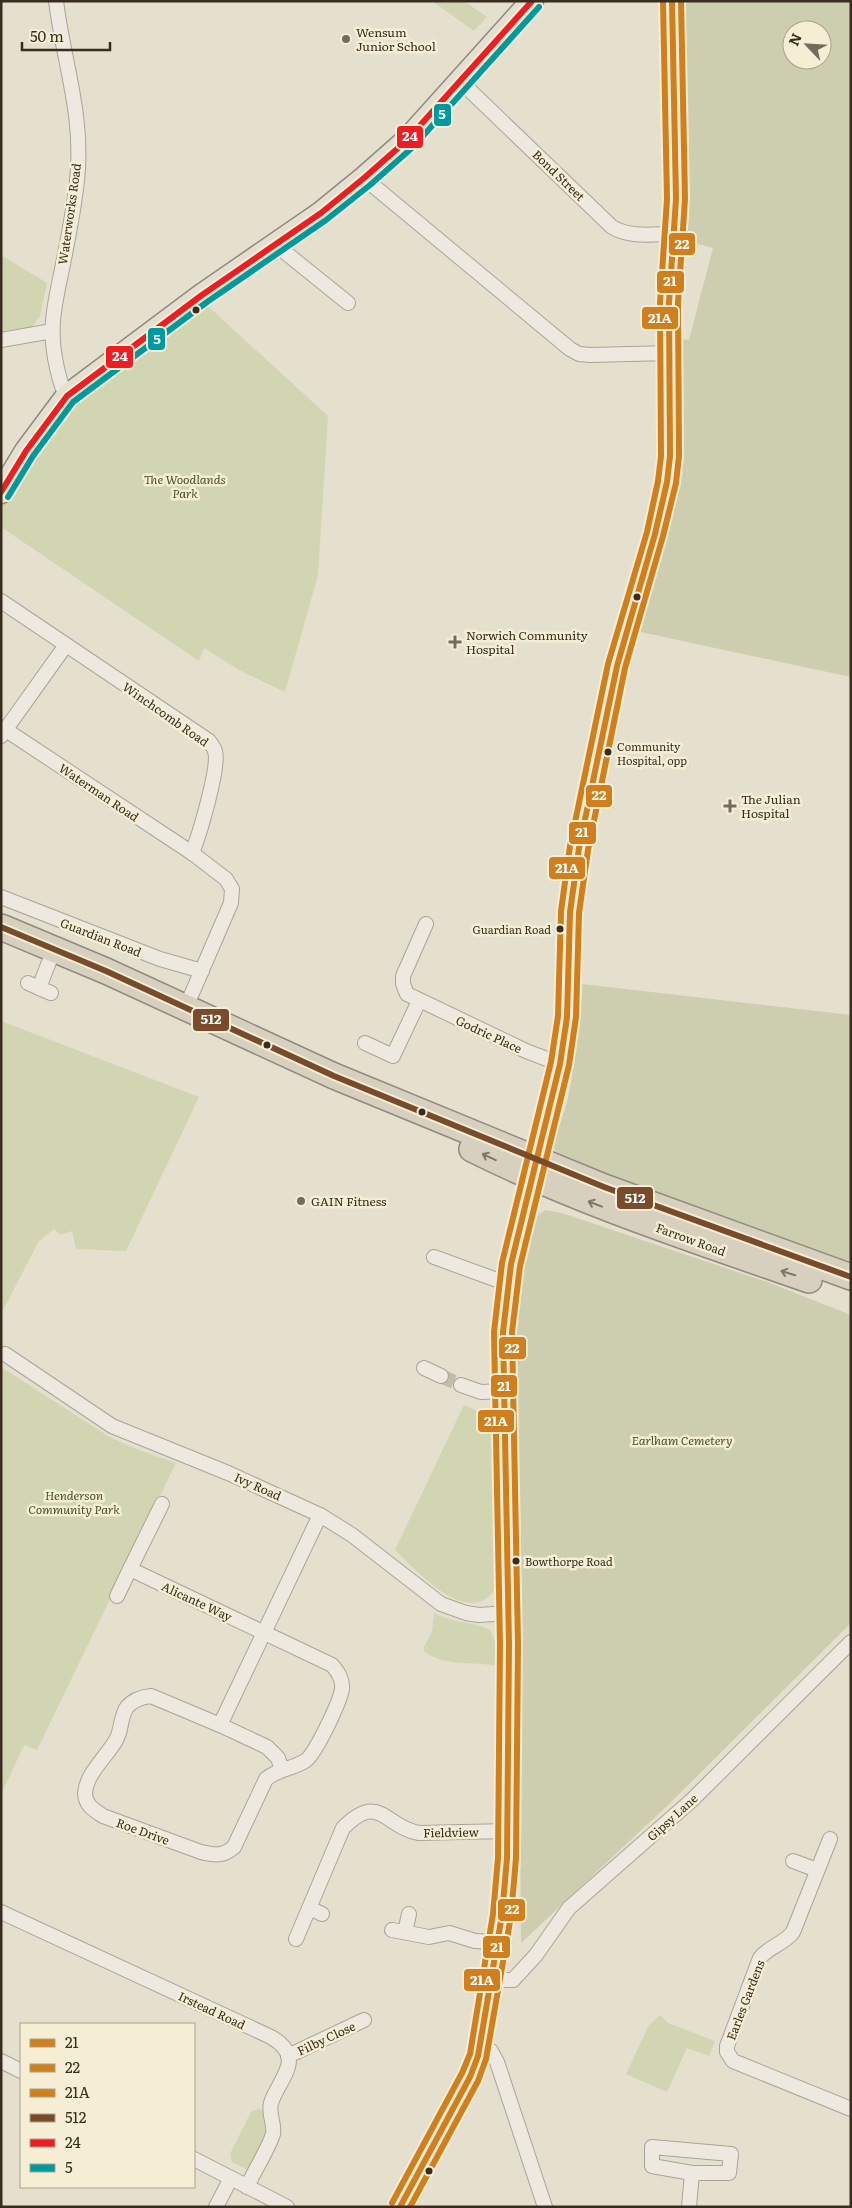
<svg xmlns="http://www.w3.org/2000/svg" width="852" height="2208" viewBox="0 0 852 2208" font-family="Literata,serif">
  <rect width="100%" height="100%" fill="#e5dfce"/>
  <g fill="#d2d5b1">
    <path d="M432,1H464L487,17L474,31Z"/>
    <path d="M1,255L47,283L40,316L31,328L1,331Z"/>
    <path d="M200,299L328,416L318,575L285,692L239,670L204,648L199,661L1,527V504L69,409Z"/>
    <path d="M1,1021L199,1097L126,1251L76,1249L72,1231L60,1235L54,1229L39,1241L1,1314Z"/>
    <path d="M1,1367L108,1436L136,1449L176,1463L37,1750L24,1745L1,1795Z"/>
    <path d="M464,1405L494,1419L497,1586C471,1632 418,1572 395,1550Z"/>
    <path d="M434,1613C452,1623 472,1621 490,1630L497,1647L498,1666C473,1661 444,1667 424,1651V1647L432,1632Z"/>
    <path d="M660,2015L668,2023L715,2041L709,2056L687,2048L667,2092L626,2074L649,2025Z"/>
    <path d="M259,2109L263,2111L268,2126L267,2133L248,2170L232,2162L230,2154L249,2116L252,2111Z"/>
  </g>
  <g fill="#cdceb0" fill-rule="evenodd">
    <path d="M683,1H851V677L636,631L678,339L689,340L713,248L684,240L686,230ZM792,30H822V60H792Z"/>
    <path d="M582,984L851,1015V1263L580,1165L563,1158L554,1150C555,1132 564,1116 568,1098C576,1061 579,1022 582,984Z"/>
    <path d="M545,1210L562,1213L770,1283L851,1315V1623L671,1802L521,1943L519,1607L510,1371L516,1280L532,1220Z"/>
  </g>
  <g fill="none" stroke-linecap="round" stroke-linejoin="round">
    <path stroke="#c3bbab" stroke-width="14" stroke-dasharray="14 7" stroke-linecap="butt" d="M441,1376L461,1385"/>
    <defs>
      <g id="street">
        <path d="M56,1C64,65 84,115 77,181C74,207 69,234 64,259C56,301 47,325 57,368C59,377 61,388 67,396"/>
        <path d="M460,81L612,227C630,238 654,234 674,234"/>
        <path d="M364,178L570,349L579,354L590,355L669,353"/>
        <path d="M276,245L348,303"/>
        <path d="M1,340L52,331"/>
        <path d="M1,601L209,741C211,744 214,748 215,751C220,766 199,836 192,853L226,879L232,889L231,903L186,1007"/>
        <path d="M6,730L192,853"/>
        <path d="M1,736L66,645"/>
        <path d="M1,897L160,959L202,971"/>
        <path d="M426,924L403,976V984L407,994L526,1051L560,1064"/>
        <path d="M28,983L39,988L54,949"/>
        <path d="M39,988L51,993"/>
        <path d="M365,1043L393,1056L419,1001"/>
        <path d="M434,1257L508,1284"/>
        <path d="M5,1354L112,1426L228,1473L320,1515L352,1535L441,1604L466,1613L479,1615L508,1613"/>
        <path d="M424,1368L441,1376"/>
        <path d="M461,1385L481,1392L504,1391"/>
        <path d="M162,1504L130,1569L332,1665C338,1672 343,1679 342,1689C340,1702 315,1755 305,1761C292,1769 278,1769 266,1779L234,1847C222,1857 215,1855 201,1852L103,1816C94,1810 85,1805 85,1793C86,1774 107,1756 116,1740C122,1730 120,1717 127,1707C133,1700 142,1697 151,1696L220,1725L267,1747L278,1758L282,1770"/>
        <path d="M117,1596L130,1569"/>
        <path d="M220,1725L320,1515"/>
        <path d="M830,1839L793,1932C784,1944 768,1947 760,1958L727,2046V2052L733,2061L851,2109"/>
        <path d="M793,1861L817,1870"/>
        <path d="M309,1908L322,1914"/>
        <path d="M1,1912L271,2037C307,2058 279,2078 271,2103C268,2114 275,2124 273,2134C268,2150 254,2171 247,2187"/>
        <path d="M392,1930L429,1937L449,1933L475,1941L497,1942"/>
        <path d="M405,1932L409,1914"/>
        <path d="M296,1939L343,1828C380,1791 384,1827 419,1833L508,1831"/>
        <path d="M491,1980H513L536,1955L569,1908L692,1800L851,1642"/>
        <path d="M481,2044L491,2051L497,2062L545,2207"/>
        <path d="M288,2056L364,2020"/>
        <path d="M1,2061L21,2071"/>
        <path d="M652,2147L731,2154L729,2173H692L652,2166Z"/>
        <path d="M194,2159L287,2207"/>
        <path d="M216,2207L231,2178"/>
        <path d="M689,2207L692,2173"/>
      </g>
      <path id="secondary" d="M400,2207L470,2077L478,2056L502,1915L507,1858L509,1644L503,1332L511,1264L528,1201L560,1064L567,1017L570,912L579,848L617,666L655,534L667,482L670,456L669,303L676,199L672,1"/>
      <path id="primary" d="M1,492L26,451L67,396L202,295L321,213L364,178L406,141L532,1"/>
      <g id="highway">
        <path d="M1,927L106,971L334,1076L604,1187L851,1277"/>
        <path d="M472,1149C580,1203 695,1240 809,1280"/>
      </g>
    </defs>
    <use href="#street" stroke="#aaa497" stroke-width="16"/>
    <use href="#secondary" stroke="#9a9387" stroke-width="22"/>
    <use href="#primary" stroke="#90897e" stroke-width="25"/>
    <use href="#highway" stroke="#90897e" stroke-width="28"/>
    <use href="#street" stroke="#ede9e0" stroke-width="14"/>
    <use href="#secondary" stroke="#ede9e0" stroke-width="20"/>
    <use href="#primary" stroke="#e4e0d1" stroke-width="22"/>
    <use href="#highway" stroke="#d7d0bf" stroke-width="25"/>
    <defs>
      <path id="bus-1" d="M400,2207L470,2077L478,2056L502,1915L507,1858L509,1644L503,1332L511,1264L560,1064L567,1017L570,912L579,848L617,666L655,534L667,482L670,456L669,303L676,199L672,1"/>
      <path id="bus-2" d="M410,2207L478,2081L486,2059L511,1916L516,1858L518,1644L512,1332L520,1266L569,1065L576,1017L579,913L588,850L625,668L663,536L676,483L679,456L678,303L685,199L681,1"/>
      <path id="bus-3" d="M392,2203L462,2073L470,2054L493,1914L498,1858L500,1644L494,1332L502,1263L551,1062L558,1016L561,911L570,846L608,664L647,532L658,481L661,456L660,303L667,199L663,1"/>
      <path id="bus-4" d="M1,927L106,971L334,1076L604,1187L851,1277"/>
      <path id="bus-5" d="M1,492L26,451L67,396L202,295L321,213L364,178L406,141L532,1"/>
      <path id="bus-6" d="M8,497L33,456L73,402L207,302L326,220L370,185L413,147L539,7"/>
    </defs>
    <use href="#bus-1" stroke="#f5eed5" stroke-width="10"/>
    <use href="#bus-2" stroke="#f5eed5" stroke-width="10"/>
    <use href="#bus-3" stroke="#f5eed5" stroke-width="10"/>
    <use href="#bus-4" stroke="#f5eed5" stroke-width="10"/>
    <use href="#bus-5" stroke="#f5eed5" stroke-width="10"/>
    <use href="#bus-6" stroke="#f5eed5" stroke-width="10"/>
    <use href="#bus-1" stroke="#d17f1d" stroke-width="6"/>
    <use href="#bus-2" stroke="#d17f1d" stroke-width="6"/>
    <use href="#bus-3" stroke="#d17f1d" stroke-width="6"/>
    <use href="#bus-4" stroke="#7a4b2a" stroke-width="6"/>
    <use href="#bus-5" stroke="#ee1d23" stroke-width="6"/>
    <use href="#bus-6" stroke="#009a9e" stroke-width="6"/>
  </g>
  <defs><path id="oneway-shaft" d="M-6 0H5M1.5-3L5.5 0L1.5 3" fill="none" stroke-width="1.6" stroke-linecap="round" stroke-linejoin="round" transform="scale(1.25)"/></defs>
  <g stroke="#807667">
    <use href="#oneway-shaft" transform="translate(489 1157) rotate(-155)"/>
    <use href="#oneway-shaft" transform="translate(595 1204) rotate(-159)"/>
    <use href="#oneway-shaft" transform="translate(788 1273) rotate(-163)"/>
  </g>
  <g fill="#756b5c" stroke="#f5eed5" stroke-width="2">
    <circle cx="346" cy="39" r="5"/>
    <path d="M452.5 634.5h5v5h5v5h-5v5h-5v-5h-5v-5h5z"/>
    <path d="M727.5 798.5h5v5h5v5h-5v5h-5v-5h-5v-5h5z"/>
    <circle cx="301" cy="1201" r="5"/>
  </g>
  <g fill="#392d1f" stroke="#f5eed5" stroke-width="2">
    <circle cx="196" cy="310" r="4.5"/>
    <circle cx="637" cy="597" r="4.5"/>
    <circle cx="608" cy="752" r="4.5"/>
    <circle cx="560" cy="929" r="4.5"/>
    <circle cx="267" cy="1045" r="4.5"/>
    <circle cx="422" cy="1112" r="4.5"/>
    <circle cx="516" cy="1561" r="4.5"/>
    <circle cx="429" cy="2171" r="4.5"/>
  </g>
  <g text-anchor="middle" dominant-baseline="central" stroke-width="5" stroke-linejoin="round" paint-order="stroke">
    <g font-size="11" fill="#392d1f" stroke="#f5eed5" text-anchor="start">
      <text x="617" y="746">Community<tspan x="617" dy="14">Hospital, opp</tspan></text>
      <text x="551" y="929" text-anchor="end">Guardian Road</text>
      <text x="525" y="1561">Bowthorpe Road</text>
    </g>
    <g font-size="12" fill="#392d1f" stroke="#f5eed5" text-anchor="start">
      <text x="356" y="32">Wensum<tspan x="356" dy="14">Junior School</tspan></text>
      <text x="466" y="635">Norwich Community<tspan x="466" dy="14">Hospital</tspan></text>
      <text x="741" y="799">The Julian<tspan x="741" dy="14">Hospital</tspan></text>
      <text x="311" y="1201">GAIN Fitness</text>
    </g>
    <g font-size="12" fill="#392d1f" stroke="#f5eed5">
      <text transform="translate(559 175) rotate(44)">Bond Street</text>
      <text transform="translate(69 214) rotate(-82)">Waterworks Road</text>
      <text transform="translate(166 714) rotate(35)">Winchcomb Road</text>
      <text transform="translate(99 792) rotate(34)">Waterman Road</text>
      <text transform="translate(101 937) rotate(21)">Guardian Road</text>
      <text transform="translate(489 1034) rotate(25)">Godric Place</text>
      <text transform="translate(691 1239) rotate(20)">Farrow Road</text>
      <text transform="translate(258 1486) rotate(24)">Ivy Road</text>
      <text transform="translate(197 1601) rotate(25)">Alicante Way</text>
      <text transform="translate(672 1817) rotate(-42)">Gipsy Lane</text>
      <text transform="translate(143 1831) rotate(20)">Roe Drive</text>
      <text transform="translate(451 1832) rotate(-1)">Fieldview</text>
      <text transform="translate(745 2000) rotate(-69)">Earles Gardens</text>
      <text transform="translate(212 2010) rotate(25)">Irstead Road</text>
      <text transform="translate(326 2038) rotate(-25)">Filby Close</text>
    </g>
    <g font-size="12" font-style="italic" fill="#475526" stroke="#f5eed5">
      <text x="185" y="479">The Woodlands<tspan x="185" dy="14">Park</tspan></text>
      <text x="682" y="1440">Earlham Cemetery</text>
      <text x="74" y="1495">Henderson<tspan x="74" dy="14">Community Park</tspan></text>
    </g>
  </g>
  <g stroke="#f5eed5" stroke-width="2">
    <rect x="433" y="103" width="19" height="24" rx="5" fill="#009a9e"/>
    <rect x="396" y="125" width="28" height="24" rx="5" fill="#ee1d23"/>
    <rect x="668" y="232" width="28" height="24" rx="5" fill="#d17f1d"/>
    <rect x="656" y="270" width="29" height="24" rx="5" fill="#d17f1d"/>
    <rect x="641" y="306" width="38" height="24" rx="5" fill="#d17f1d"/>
    <rect x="147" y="327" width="19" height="24" rx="5" fill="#009a9e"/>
    <rect x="105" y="345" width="29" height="24" rx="5" fill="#ee1d23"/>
    <rect x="585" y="784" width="28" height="24" rx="5" fill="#d17f1d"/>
    <rect x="568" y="821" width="29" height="24" rx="5" fill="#d17f1d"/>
    <rect x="548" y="856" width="38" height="24" rx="5" fill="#d17f1d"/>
    <rect x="192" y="1008" width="38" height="24" rx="5" fill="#7a4b2a"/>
    <rect x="616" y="1186" width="38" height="24" rx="5" fill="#7a4b2a"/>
    <rect x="498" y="1336" width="29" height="24" rx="5" fill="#d17f1d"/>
    <rect x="490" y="1374" width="28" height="24" rx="5" fill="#d17f1d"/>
    <rect x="477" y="1409" width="38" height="24" rx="5" fill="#d17f1d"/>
    <rect x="497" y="1898" width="29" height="24" rx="5" fill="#d17f1d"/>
    <rect x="482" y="1935" width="29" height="24" rx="5" fill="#d17f1d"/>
    <rect x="463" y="1968" width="38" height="24" rx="5" fill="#d17f1d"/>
  </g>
  <g font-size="14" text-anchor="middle" font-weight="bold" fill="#fff">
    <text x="442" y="119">5</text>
    <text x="410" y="141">24</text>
    <text x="682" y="249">22</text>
    <text x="670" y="286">21</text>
    <text x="660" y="323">21A</text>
    <text x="157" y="344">5</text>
    <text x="120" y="361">24</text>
    <text x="599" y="800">22</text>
    <text x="582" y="837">21</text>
    <text x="567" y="873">21A</text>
    <text x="211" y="1024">512</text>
    <text x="635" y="1203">512</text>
    <text x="512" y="1353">22</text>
    <text x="504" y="1391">21</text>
    <text x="496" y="1426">21A</text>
    <text x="512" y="1914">22</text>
    <text x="497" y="1952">21</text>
    <text x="482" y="1985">21A</text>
  </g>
  <rect width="852" height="2208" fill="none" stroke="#392d1f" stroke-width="5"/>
  <rect x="20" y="2023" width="175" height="165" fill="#f5eed5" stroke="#aaa18c"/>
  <rect x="30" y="2039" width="25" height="8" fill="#d17f1d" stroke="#aaa18c"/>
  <text x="65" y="2048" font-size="15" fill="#392d1f">21</text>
  <rect x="30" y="2064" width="25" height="8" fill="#d17f1d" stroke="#aaa18c"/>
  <text x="65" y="2073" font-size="15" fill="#392d1f">22</text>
  <rect x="30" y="2089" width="25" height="8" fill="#d17f1d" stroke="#aaa18c"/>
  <text x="65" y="2098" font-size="15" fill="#392d1f">21A</text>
  <rect x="30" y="2114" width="25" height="8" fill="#7a4b2a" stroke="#aaa18c"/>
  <text x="65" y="2123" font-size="15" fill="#392d1f">512</text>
  <rect x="30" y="2139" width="25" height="8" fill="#ee1d23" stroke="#aaa18c"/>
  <text x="65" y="2148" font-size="15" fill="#392d1f">24</text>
  <rect x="30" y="2164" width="25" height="8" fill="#009a9e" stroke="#aaa18c"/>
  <text x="65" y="2173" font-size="15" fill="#392d1f">5</text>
  <g transform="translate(807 45) rotate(295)"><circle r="24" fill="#f5eed5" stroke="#aaa18c"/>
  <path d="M0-4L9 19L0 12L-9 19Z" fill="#756b5c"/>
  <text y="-8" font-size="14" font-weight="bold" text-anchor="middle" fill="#392d1f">N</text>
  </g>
  <path d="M22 42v8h88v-8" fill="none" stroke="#392d1f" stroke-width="2.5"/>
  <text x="30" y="42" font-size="15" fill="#392d1f" stroke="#f5eed5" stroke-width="4" paint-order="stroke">50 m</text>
</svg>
